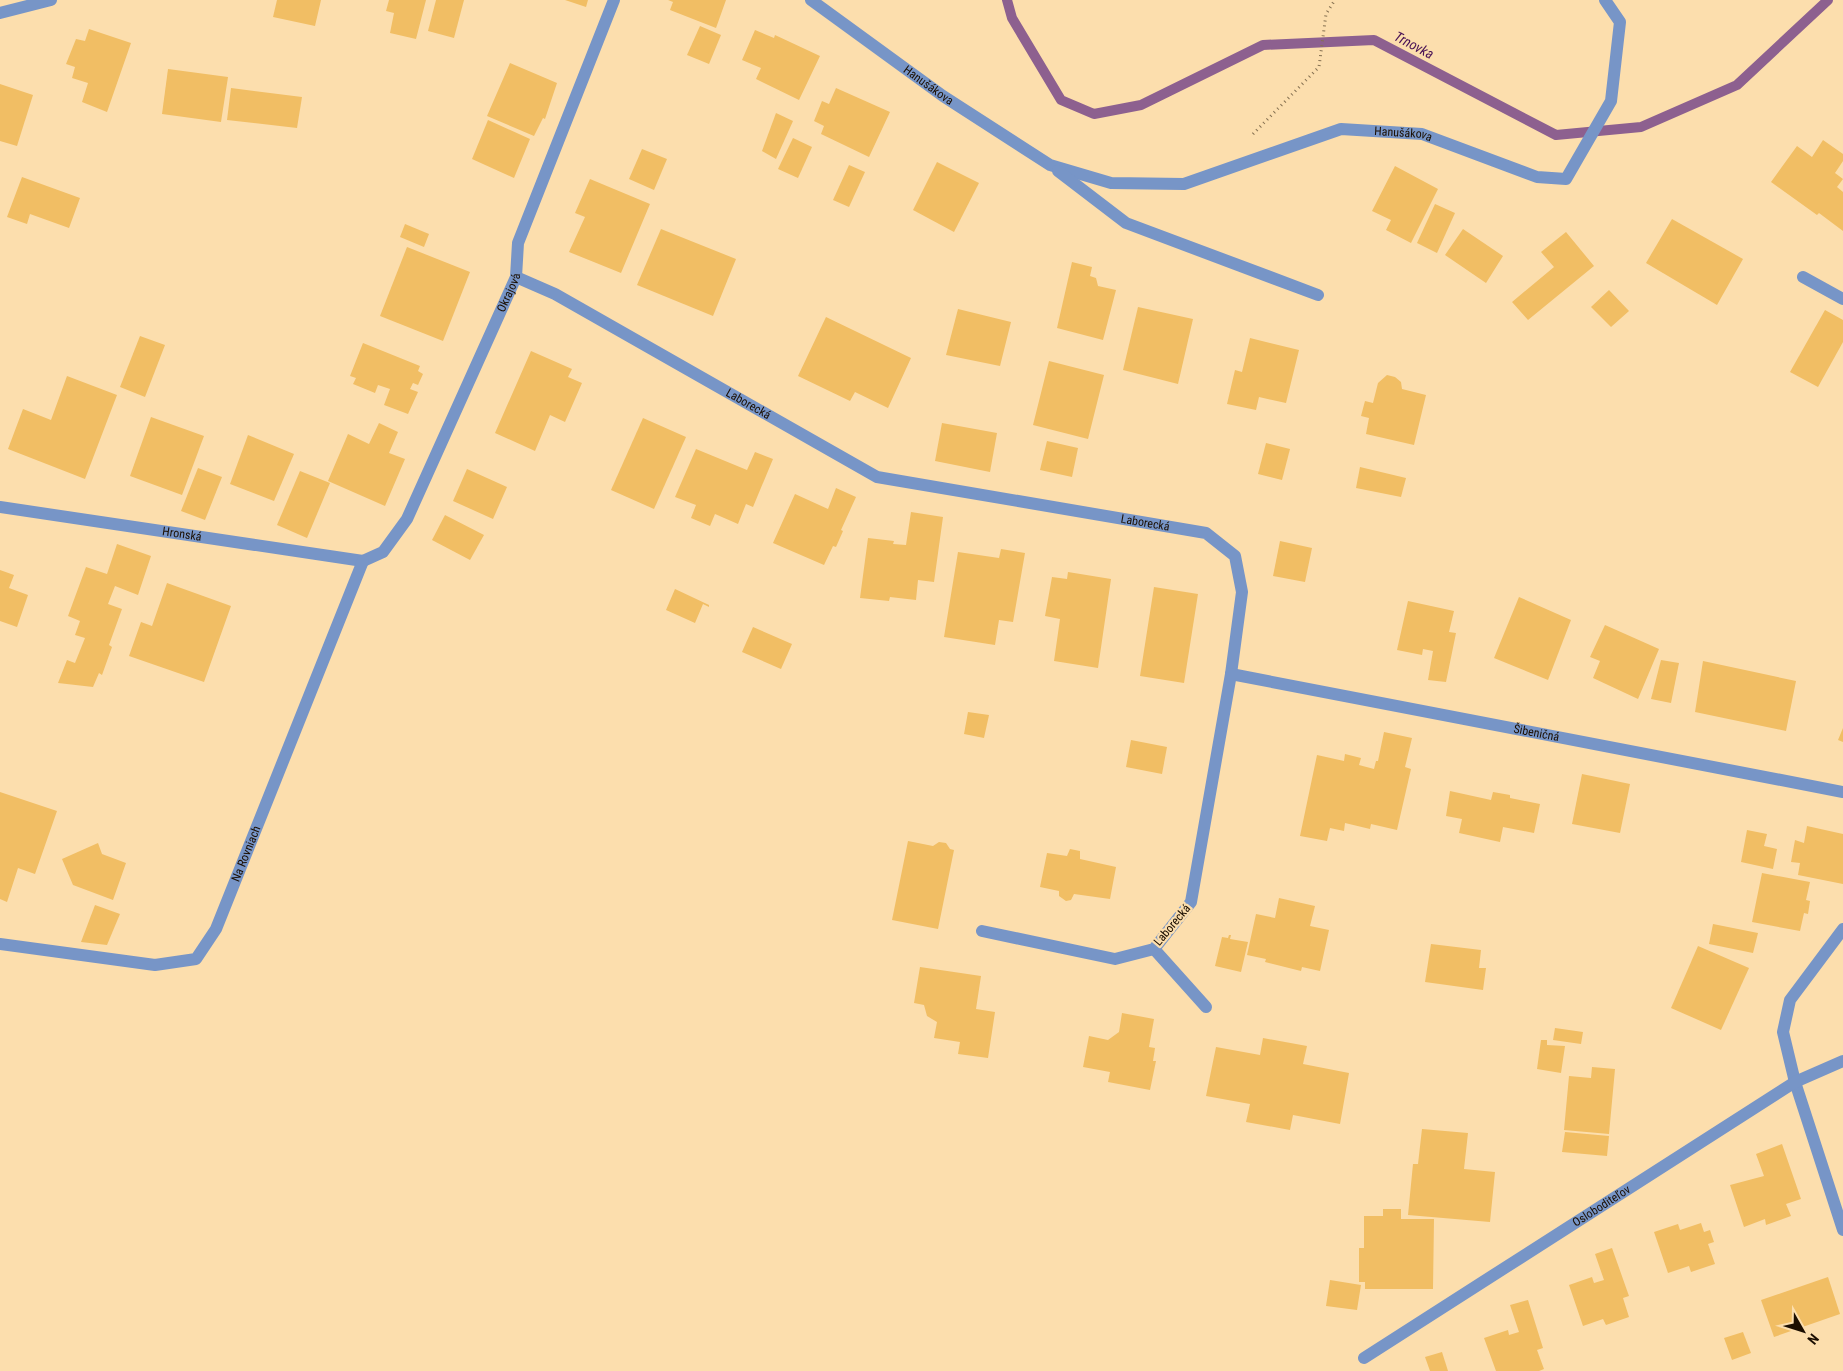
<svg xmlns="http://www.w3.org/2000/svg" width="1843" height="1371" viewBox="0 0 1843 1371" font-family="'Roboto Condensed',sans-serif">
  <rect width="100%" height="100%" fill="#fcdead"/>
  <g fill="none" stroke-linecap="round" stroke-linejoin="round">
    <path stroke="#8d608f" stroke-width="10" d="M1007,0L1012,18L1061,100L1094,114L1141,105L1263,45L1374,40L1556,135L1641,127L1737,85L1828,0"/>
  </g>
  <g fill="#f1be64">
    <path d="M277,0H321L315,26L273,17Z"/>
    <path d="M389,0H426L416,39L390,33L394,13L386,11Z"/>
    <path d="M436,0H464L454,38L428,31Z"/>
    <path d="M565,0H588L586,7Z"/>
    <path d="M668,0H726L716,28L670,10L673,2Z"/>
    <path d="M700,26L721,35L709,64L687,55Z"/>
    <path d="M89,29L131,43L107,112L82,102L88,83L72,78L75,67L66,64L76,39L85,41Z"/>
    <path d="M755,30L774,38L775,35L820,56L799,100L756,79L761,68L742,60Z"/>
    <path d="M510,63L557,83L545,119L543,118L534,136L487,116Z"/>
    <path d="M168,69L228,77L221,122L162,114Z"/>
    <path d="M0,84L33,95L17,146L0,141Z"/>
    <path d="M231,88L302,97L297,128L227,120Z"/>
    <path d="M836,88L890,112L869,157L821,134L824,126L814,121L822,101L829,104Z"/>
    <path d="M776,113L793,121L776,159L762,151Z"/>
    <path d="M488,120L530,139L514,178L472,159Z"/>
    <path d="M793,138L812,147L798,178L778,169Z"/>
    <path d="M1823,140L1843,154V161L1835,173L1843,179L1837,187L1843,192V231L1819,213L1817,215L1771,182L1797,146L1812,157Z"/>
    <path d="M642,149L667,159L654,190L629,179Z"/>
    <path d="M937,162L979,183L954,232L913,210Z"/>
    <path d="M849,165L865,172L849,207L833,200Z"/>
    <path d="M1395,166L1438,189L1411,243L1386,230L1391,220L1372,211Z"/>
    <path d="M22,177L80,198L69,228L30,214L27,224L7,217Z"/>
    <path d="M590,179L650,204L621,273L569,252L585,217L575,213Z"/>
    <path d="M1435,204L1455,213L1437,253L1417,243Z"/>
    <path d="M1672,219L1743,259L1717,305L1646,263Z"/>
    <path d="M405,224L429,234L424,247L400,237Z"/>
    <path d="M661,229L736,259L713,316L637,285Z"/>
    <path d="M1463,229L1503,256L1486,283L1445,255Z"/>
    <path d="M1566,232L1594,266L1528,320L1512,302L1554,267L1541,252Z"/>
    <path d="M407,247L470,272L443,341L380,316Z"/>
    <path d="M1072,262L1092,267L1090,276L1096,278L1098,286L1116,290L1103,340L1057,328Z"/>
    <path d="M1609,290L1629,311L1611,327L1591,307Z"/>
    <path d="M1138,307L1193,319L1178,384L1123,370Z"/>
    <path d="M958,309L1011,322L1000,366L946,355Z"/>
    <path d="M1825,310L1843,320V342L1818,387L1790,372Z"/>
    <path d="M826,317L911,358L888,408L855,392L850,401L798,376Z"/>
    <path d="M140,336L165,345L145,397L120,387Z"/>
    <path d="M1250,338L1299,350L1286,403L1259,397L1256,410L1227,404L1235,370L1242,372Z"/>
    <path d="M363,343L420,366L418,371L423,374L418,385L413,383L410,389L418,392L408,414L384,405L390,389L378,385L375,393L353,384L356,378L350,376Z"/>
    <path d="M531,351L572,369L568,377L582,383L565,422L550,415L535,451L495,433Z"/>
    <path d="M1049,361L1104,375L1088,439L1033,425Z"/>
    <path d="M1387,375L1395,377L1401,382L1402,389L1426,395L1414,445L1366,434L1369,418L1361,416L1365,401L1373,403L1378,383Z"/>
    <path d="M67,376L117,395L85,479L8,449L23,409L51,420Z"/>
    <path d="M151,417L204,436L182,495L130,476Z"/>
    <path d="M643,418L686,437L654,509L611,490Z"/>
    <path d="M379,423L398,432L389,453L405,459L385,506L328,481L348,434L369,444Z"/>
    <path d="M942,423L997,433L990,472L935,461Z"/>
    <path d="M248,435L294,454L274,501L230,484Z"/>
    <path d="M1047,441L1078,448L1072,477L1040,470Z"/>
    <path d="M1266,443L1290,449L1282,480L1258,474Z"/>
    <path d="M696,449L747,470L755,452L773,459L753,507L746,504L738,524L715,514L710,526L691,518L696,505L675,497Z"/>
    <path d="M1360,467L1406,478L1401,497L1356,488Z"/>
    <path d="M198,468L222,477L205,520L181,511Z"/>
    <path d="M467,469L507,487L493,519L453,501Z"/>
    <path d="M300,471L330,483L307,538L277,525Z"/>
    <path d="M836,488L856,497L841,530L843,531L836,547L833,546L824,565L773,543L795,494L828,509Z"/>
    <path d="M911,512L943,517L934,582L918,580L916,600L890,597L889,601L860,598L868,538L894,541L893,544L906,545Z"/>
    <path d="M445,515L484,535L470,560L432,540Z"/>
    <path d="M1280,541L1312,548L1305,582L1273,576Z"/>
    <path d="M117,544L151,556L138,595L115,586L108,604L122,609L109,645L112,647L102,675L99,673L93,687L58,683L67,660L75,663L85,638L75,635L80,621L68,616L86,567L107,574Z"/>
    <path d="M1001,549L1025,553L1013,622L999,620L995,645L944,637L958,552L999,558Z"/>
    <path d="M0,570L14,575L9,588L28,595L17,627L0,621Z"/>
    <path d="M1068,572L1111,579L1098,668L1054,661L1060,619L1045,616L1052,577L1067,579Z"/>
    <path d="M167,583L231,606L204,682L129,656L141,622L152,626Z"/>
    <path d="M1154,587L1198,594L1184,683L1140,676Z"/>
    <path d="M675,589L709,605V607L703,604L695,623L666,610Z"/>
    <path d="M1519,597L1571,620L1548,680L1494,658Z"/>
    <path d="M1408,601L1454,611L1449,632L1456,633L1446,682L1428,680L1433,651L1423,649L1422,655L1397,650Z"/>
    <path d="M1605,625L1659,649L1638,699L1593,678L1600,661L1590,657Z"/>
    <path d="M753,627L792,644L781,669L742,652Z"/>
    <path d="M1661,660L1679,663L1671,703L1651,699Z"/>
    <path d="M1703,661L1796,681L1786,731L1695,712Z"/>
    <path d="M968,712L989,715L984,738L964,734Z"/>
    <path d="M1843,728V742L1838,740Z"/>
    <path d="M1384,732L1412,738L1405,767L1411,769L1397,830L1371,824L1370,829L1345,823L1344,831L1330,828L1327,841L1300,836L1317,755L1344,761L1345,754L1361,758L1359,765L1374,769L1376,761H1378Z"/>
    <path d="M1131,740L1167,747L1162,774L1126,767Z"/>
    <path d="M1582,774L1630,784L1620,833L1572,824Z"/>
    <path d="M1450,791L1491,800L1493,792L1510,795V798L1540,804L1534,833L1503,827L1500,842L1459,833L1462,819L1446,816Z"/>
    <path d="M0,792L57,811L35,874L18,868L7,902L0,899Z"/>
    <path d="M1807,826L1843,834V884L1798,875L1800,863L1791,862L1795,840L1804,843Z"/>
    <path d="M1747,830L1767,834L1764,846L1777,849L1773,869L1741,862Z"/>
    <path d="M908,841L933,846L939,842L946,843L950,849L954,850L938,929L892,920Z"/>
    <path d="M98,843L102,854L126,863L113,900L73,885L62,859Z"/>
    <path d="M1070,849L1080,851V859L1116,867L1110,899L1074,894L1071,900L1066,901L1059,896V891L1040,887L1047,853L1067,856Z"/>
    <path d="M1762,873L1810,882L1806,900L1810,901L1808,914L1804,913L1800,931L1752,922Z"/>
    <path d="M1279,898L1315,906L1310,926L1329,930L1320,971L1302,967L1301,971L1265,962L1266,959L1247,955L1256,914L1275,918Z"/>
    <path d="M95,905L120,914L107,945L81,942Z"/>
    <path d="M1713,924L1758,933L1753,953L1709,944Z"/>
    <path d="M1229,935H1231L1230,939L1248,942L1241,972L1215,966L1222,937L1228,938Z"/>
    <path d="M1431,944L1481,950L1479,968H1486L1483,990L1425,982Z"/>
    <path d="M1698,946L1749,968L1721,1030L1671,1008Z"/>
    <path d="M920,967L981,976L976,1009L995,1012L988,1058L958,1054L960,1042L934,1038L937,1022L927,1016L924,1005L914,1003Z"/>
    <path d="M1122,1013L1154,1019L1149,1047L1155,1048L1153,1061H1156L1150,1090L1108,1082L1110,1072L1083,1067L1089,1036L1108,1040L1119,1032Z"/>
    <path d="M1555,1028L1583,1032L1581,1044L1553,1040Z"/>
    <path d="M1263,1038L1307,1046L1303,1064L1349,1073L1340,1124L1293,1115L1290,1130L1246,1122L1250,1104L1206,1096L1216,1047L1260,1055Z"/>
    <path d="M1541,1040H1547V1045L1565,1046L1561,1073L1537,1069Z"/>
    <path d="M1592,1067L1615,1069L1609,1134L1564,1130L1569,1076L1591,1078Z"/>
    <path d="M1422,1129L1468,1133L1464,1169L1495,1172L1490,1222L1408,1215L1413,1164H1418Z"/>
    <path d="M1565,1132L1609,1136L1607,1156L1562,1152Z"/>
    <path d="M1782,1144L1801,1199L1786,1204L1791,1216L1766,1225L1765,1219L1744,1227L1730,1185L1764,1176L1756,1154Z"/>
    <path d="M1383,1209H1401V1219H1434L1433,1289H1365V1282H1359V1248H1364V1216H1383Z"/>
    <path d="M1701,1223L1704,1232L1710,1230L1714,1242L1708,1244L1715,1264L1691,1272L1689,1266L1668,1273L1654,1232L1678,1224L1680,1230Z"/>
    <path d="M1612,1248L1629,1296L1623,1298L1629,1317L1606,1325L1603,1319L1583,1326L1569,1285L1592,1277L1594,1283L1604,1280L1595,1254Z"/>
    <path d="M1828,1277L1840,1314L1774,1337L1761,1300Z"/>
    <path d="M1330,1280L1361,1285L1357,1310L1326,1306Z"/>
    <path d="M1528,1300L1543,1348L1537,1350L1544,1369L1539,1371H1496L1484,1338L1508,1330L1509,1335L1519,1332L1510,1305Z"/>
    <path d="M1743,1332L1751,1353L1732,1360L1724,1338Z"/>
    <path d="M1442,1352L1448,1371H1430L1425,1357Z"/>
  </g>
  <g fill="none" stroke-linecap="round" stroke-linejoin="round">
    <path stroke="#857051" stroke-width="3" stroke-dasharray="1 4" stroke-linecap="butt" d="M1253,134L1319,67L1326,14L1335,0"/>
    <g stroke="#7795c7" stroke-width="12">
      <path id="s1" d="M811,0L943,96L1050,165L1111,183L1184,184L1341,129L1422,134L1537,177L1566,179L1611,101L1620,22L1605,0"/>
      <path d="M0,13L51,0"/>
      <path d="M1058,171L1126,223L1318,295"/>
      <path id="s2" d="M516,277L555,294L877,477L1206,533L1235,556L1242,592L1231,674L1191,902L1154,949L1115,959L982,931"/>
      <path d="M1803,277L1843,299"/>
      <path id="s3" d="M0,507L363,561"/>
      <path id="s4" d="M363,561L383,552L407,519L516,277L518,243L614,0"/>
      <path id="s5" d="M1231,674L1843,792"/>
      <path d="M1843,929L1790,1000L1783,1032L1795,1082L1843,1230"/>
      <path id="s6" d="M0,944L155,965L196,959L216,929L363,561"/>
      <path d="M1154,949L1206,1007"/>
      <path id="s7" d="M1364,1358L1795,1082L1843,1061"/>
    </g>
  </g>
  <g text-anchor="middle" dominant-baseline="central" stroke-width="4.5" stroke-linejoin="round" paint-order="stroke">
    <g font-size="12" fill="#1b0e00" stroke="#fcdead">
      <text stroke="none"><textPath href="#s1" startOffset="145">Hanušákova</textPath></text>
      <text stroke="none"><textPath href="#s1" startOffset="656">Hanušákova</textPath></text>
      <text stroke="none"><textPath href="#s4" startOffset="311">Okrajová</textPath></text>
      <text stroke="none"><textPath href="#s2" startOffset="265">Laborecká</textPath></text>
      <text stroke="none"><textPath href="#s2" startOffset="685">Laborecká</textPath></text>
      <text stroke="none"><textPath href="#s3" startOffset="184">Hronská</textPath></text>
      <text stroke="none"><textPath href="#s5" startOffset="311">Šibeničná</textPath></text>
      <text stroke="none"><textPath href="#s6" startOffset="315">Na Rovniach</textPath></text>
      <text transform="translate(1172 925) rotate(-50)">Laborecká</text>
      <text stroke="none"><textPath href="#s7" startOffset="282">Osloboditeľov</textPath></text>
    </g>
    <g font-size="14" font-style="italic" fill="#491255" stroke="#fcdead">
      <text transform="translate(1414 45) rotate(28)">Trnovka</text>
    </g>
  </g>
  <g transform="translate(1803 1331) rotate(129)" stroke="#fcdead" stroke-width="4" paint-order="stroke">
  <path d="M0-4L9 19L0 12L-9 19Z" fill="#1b0e00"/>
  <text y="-8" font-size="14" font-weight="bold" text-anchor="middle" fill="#1b0e00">N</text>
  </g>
</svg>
